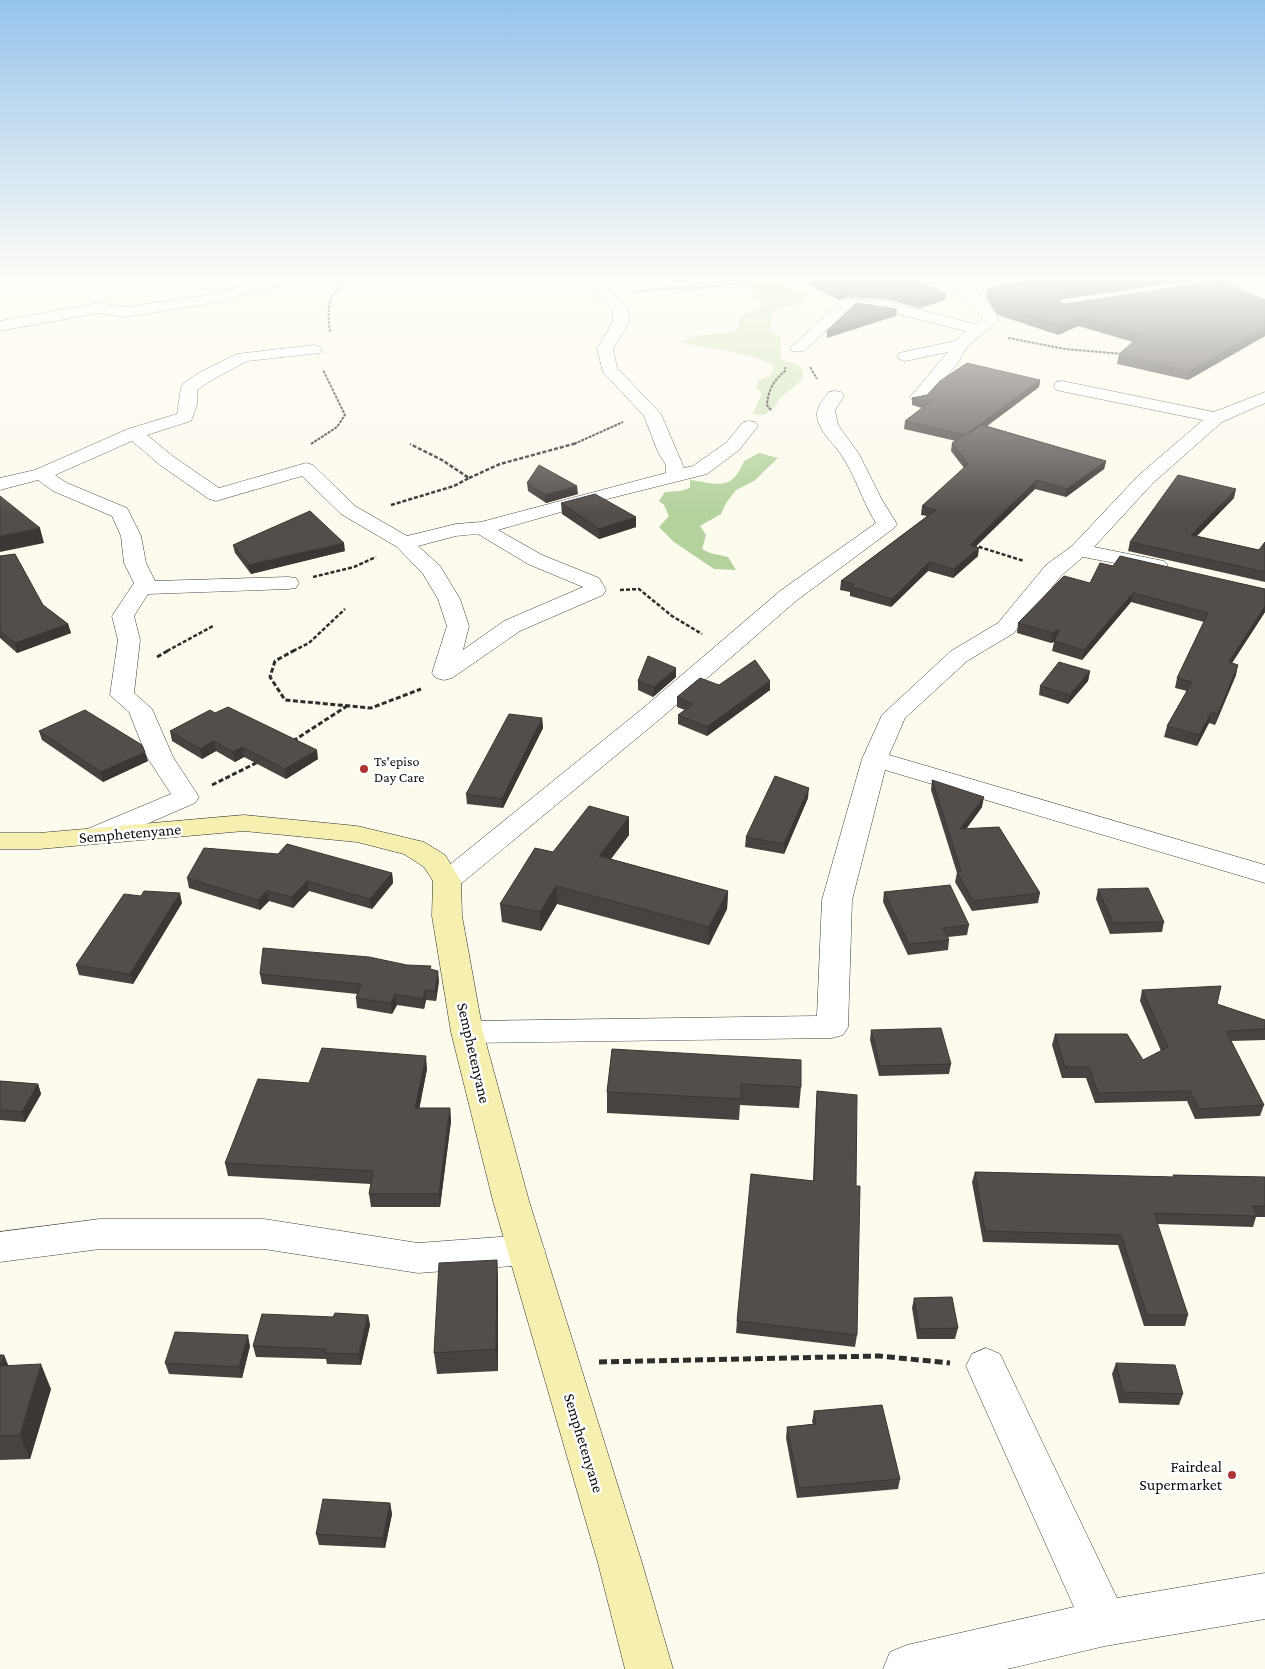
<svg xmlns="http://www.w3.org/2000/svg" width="1265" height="1669" viewBox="0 0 1265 1669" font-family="'Crimson Pro',serif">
  <rect width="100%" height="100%" fill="#fdfaee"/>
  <path fill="#cfe3bb" d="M747,280H777C785,289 795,287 805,295V300L796,305L777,309L772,315L770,332L780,335L781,359L802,367L803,379L779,399L775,407L764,415L753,414L762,393L756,388L758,381L772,374L774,365C745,351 711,350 680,342L694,336L735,332L739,326L738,320L744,314L759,310L763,302L755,298Z"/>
  <path fill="#b3d29c" d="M759,453L778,458L754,481L736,490L726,503L721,514L700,526L706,535L702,549L710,553L728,557L736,570L714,569L674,542L659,527L669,516L664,505L659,501L665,492L680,491L690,488V480C717,483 731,493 744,461Z"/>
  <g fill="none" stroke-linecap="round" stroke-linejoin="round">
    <defs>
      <g id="minor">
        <path d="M265,280H291L289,283L210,303L126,317L98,313L0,331V321L98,303L126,307L210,295Z"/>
        <path d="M581,280H600L628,309L629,322L613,349L617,368L661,414L684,468L693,466L727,442L743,422L749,421L755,422L758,426L739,450L707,474L599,501L498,530L542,555L599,578L606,590L603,595L520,631L452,678L444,680L436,678L432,673L447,626L438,599L423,574L397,547L341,514L302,476L216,501L209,499L160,465L132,441L55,475L67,483L127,508L141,536L146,563L155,581L288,577L296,578L299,583L296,588L288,589L148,594L134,616L140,640L134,693L152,709L173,757L199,797L195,803L105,842L95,844L85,842L81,836L85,830L171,794L147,757L129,712L110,695L118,640L112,616L134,583L124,563L121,536L112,516L53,491L38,480L0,490V478L35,470L128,429L177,414L181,388L183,384L200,372L237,354L314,345L320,347L322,350L320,353L247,361L212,380L197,390V405L191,421L147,435L174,457L219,488L306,463L313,465L355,506L407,536L456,524L481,522L666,473V465L658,452L644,416L603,372L597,349L613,322V310ZM478,534L528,564L583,587L504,621L463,650L469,626L460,599L440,566L418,546L456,536Z"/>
        <path d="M939,280C945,280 954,279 960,281C971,284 998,310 998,321L967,347L957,364L925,401L919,402L913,401L910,397L948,352L905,361L899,359L897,356L899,353L955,341L966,331L885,311L851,308L804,351H792L790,348L842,300L847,299L885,301L975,324L982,319V316L958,291Z"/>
        <path d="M1212,280H1252L1245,284L1189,292L1184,291L1182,288L1184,285Z"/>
        <path d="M1062,381L1214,412L1265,392V403L1222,422L1153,483L1094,547L1164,561L1168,565L1164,569L1157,571L1083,557L1062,575L1014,633L967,661L905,718L889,755L1265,865V883L885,770L852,900L848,1027L843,1035L832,1038L467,1043L456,1040L451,1032L456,1024L467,1021L817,1016L822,900L862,759L882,715L951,651L998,623L1046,565L1072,546L1139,475L1203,420L1056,390L1054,386L1056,382Z"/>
        <path d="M835,391L841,392L844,396L835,410L838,425L859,454L882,500L897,524L894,528L796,601L660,719L457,887L447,890L437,887L433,881L437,875L642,709L780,591L876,523C862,501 855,474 840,453C832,442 819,431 817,416C816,407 824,399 829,392Z"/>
        <path d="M100,1219H264L418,1243L526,1235L539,1239L545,1250L539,1261L526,1265L418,1273L264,1249H100L0,1262V1232Z"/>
        <path d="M986,1348L1000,1354L1117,1598L1265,1573V1619L1105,1646L1007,1669H883L890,1652L907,1645L1074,1607L966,1366L972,1354Z"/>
      </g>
      <path id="secondary" d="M244,815L357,826L424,842L445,855L461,881L462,916L483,1032L529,1201L642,1563L673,1669H625L598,1563L493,1201L451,1032L432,916L433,881L424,867L404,854L357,842L244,831L39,849H0V833H39Z"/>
    </defs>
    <use href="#minor" stroke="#3f3f3f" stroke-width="1"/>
    <use href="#secondary" stroke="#2e2e2e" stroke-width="1"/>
    <g stroke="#2e2e2e" stroke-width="2" stroke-dasharray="3 1" stroke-linecap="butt">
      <path d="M636,292C673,285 711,292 747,280"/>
      <path d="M330,332C327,306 327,299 346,280"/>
      <path d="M1008,338L1065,349L1122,354"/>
      <path d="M810,367L817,379"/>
      <path d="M771,410L767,405C768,390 774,380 785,371V367"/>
      <path d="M311,444L337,427L345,415L323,370"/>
      <path d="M574,444L623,422"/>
    </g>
    <g stroke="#2e2e2e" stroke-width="2.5" stroke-dasharray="4 2" stroke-linecap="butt">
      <path d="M469,478L500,464L577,443"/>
      <path d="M391,505L454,486L469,478L442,460L410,444"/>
      <path d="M973,545L1024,561"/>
      <path d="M313,577L354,567L376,557"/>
      <path d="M620,590L639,589L672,616L702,634"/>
      <path d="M167,651L213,626"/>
      <path d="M293,651L309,643L345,609"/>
    </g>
    <g stroke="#2e2e2e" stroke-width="3" stroke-dasharray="5 2.5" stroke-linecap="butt">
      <path d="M295,650L275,661L270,677L285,700L371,708L421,689"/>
      <path d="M157,657L169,650"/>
      <path d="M293,741L347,706"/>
      <path d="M212,785L258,762"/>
    </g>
    <path stroke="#2e2e2e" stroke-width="5" stroke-dasharray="8 4" stroke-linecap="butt" d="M599,1362L879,1356L950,1363"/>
    <use href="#minor" fill="#fff" fill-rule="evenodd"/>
    <use href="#secondary" fill="#f6f0b0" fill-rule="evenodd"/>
  </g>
  <g fill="#484340">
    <path d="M809,280H915L945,300L920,308L885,299L847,297L839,300L808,285Z"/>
    <path d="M1226,280V283L1265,300V336L1188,380L1117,364L1119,354L1133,342L1078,326L1058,335L998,315L986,298L987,289L1063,299L1059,302L1065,304Z"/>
    <path d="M1040,380L1039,387L987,426L1106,461L1104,469L1066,497L1035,489L975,547L978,556L953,578L928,571L891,607L850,596V592L840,590L841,581L927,516L921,515L922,506L964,468L951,451L952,443L956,441L904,429L905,421L922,408L912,405V398Z"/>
    <path d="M527,483L578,494L546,503L528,491Z"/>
    <path d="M1234,498L1197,536L1259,550L1265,542V582L1128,551L1130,542Z"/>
    <path d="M561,503L636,527L599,539L562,514Z"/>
    <path d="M233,545L345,551L251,574L235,553Z"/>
    <path d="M0,556L43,605L68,624L71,633L17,653L0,638Z"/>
    <path d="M1113,566L1265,589V612L1232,663L1236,675L1215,725L1209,723L1197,746L1164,737L1167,726L1187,691L1175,688L1177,678L1204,622L1131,602L1082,660L1052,651L1054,642L1051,643L1017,633L1018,623L1090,583Z"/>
    <path d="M1090,671L1088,681L1068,704L1039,695L1040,686Z"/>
    <path d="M676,677L653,697L638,690V681Z"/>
    <path d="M770,681V690L707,736L678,724V715L685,710L677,707V697L719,685Z"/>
    <path d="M215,713L318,759L286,779L244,757L235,762L216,751L202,759L172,741L170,731Z"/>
    <path d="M542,718L543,728L503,808L467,804L466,794Z"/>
    <path d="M39,731L148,761L103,782L42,740Z"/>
    <path d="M932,780L982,807L966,829L1040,893L1038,903L972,911L955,882L957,873L931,790Z"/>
    <path d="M808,798L784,854L745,847L746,837Z"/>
    <path d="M629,817V835L611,859L728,891L727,909L709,945L557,904L541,931L502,922L500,904L553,852Z"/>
    <path d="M392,873L393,883L372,909L309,891L293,908L269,901L260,910L189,888L187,878Z"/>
    <path d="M1098,889L1164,922L1162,932L1110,934L1096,899Z"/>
    <path d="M884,892L969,925L967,935L948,937L949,940L948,950L908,955L883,902Z"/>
    <path d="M141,896L182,903L133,984L79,975L76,965Z"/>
    <path d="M431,970L439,981L436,1001L426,1000L424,1009L397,1005L392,1014L357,1008L356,998L357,994L262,984L260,974Z"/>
    <path d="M1142,990L1217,1004L1265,1020V1040L1231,1041L1264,1105L1260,1116L1195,1119L1187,1101L1095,1103L1086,1078H1062L1052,1045L1055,1034L1143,1060L1161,1051L1140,1001Z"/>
    <path d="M871,1030L951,1064L949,1074L879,1076L870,1040Z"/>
    <path d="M612,1049L801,1087L799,1108L740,1105L739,1120L607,1113V1092Z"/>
    <path d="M427,1069L419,1108H450L451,1121L440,1207H371L369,1194L371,1184L228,1176L225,1163L309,1083Z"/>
    <path d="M0,1081L38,1084L41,1094L25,1122L0,1120Z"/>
    <path d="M817,1091L856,1186L857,1335L855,1347L736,1333L737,1321L813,1181L816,1103Z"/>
    <path d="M975,1172L1173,1177V1175L1265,1177V1217H1256L1253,1227L1157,1224L1188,1315L1185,1326H1144L1118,1245L983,1242L972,1182Z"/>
    <path d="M497,1260L498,1282V1371L437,1374L434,1353Z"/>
    <path d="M914,1298L958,1328L955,1339H917L912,1308Z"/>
    <path d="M368,1315L370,1325L361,1365L327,1364L326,1359L256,1357L253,1346L333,1317Z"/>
    <path d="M250,1346L242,1378L169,1374L165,1363Z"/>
    <path d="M0,1355H4L8,1366L51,1389L30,1459L0,1460Z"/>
    <path d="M1116,1363L1183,1394L1179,1405L1119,1403L1112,1374Z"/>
    <path d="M814,1411L900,1479L898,1489L797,1498L786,1438L787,1427L813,1424L812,1422Z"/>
    <path d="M390,1503L392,1514L385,1548L319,1545L316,1534Z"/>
  </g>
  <g fill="#3b3734">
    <path d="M1136,280H1196L1063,299L1053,306L1055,297L1064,290Z"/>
    <path d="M848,290L847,297L839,300L840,293Z"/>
    <path d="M946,293L945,300L920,308L921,301Z"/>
    <path d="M897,309L896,316L827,338V331Z"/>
    <path d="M1080,317L1078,326L1058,335L1060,326Z"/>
    <path d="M1265,328V336L1188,380L1190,371Z"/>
    <path d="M1040,380L1039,387L964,443L965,435Z"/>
    <path d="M1106,461L1104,469L1066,497L1067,489Z"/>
    <path d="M1037,480L1035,489L968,554L970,545Z"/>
    <path d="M577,486L578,494L546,503L545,495Z"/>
    <path d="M1236,489L1234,498L1189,544L1191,535Z"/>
    <path d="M636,517V527L599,539V529Z"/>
    <path d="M40,528L44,543L0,552V536Z"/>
    <path d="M344,543L345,551L251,574L249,565Z"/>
    <path d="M979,548L978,556L953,578L954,569Z"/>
    <path d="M929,562L928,571L891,607L892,599Z"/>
    <path d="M1133,593L1131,602L1082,660L1084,650Z"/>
    <path d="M1265,606V612L1226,672L1229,662Z"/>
    <path d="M68,624L71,633L17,653L15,643Z"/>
    <path d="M1060,629L1058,639L1051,643L1053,633Z"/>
    <path d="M1238,665L1236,675L1215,725L1218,714Z"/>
    <path d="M676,668V677L653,697L654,687Z"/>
    <path d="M1090,671L1088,681L1068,704L1070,695Z"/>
    <path d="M770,681V690L707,736V727Z"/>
    <path d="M1211,713L1209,723L1197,746L1199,735Z"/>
    <path d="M542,718L543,728L503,808L502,799Z"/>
    <path d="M214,741L216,751L202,759L200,749Z"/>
    <path d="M242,747L244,757L235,762L233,752Z"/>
    <path d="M317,750L318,759L286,779L285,769Z"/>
    <path d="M145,752L148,761L103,782L101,772Z"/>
    <path d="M809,788L808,798L784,854V844Z"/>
    <path d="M984,797L982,807L959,839L960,829Z"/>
    <path d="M629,817V835L599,874V856Z"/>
    <path d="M392,873L393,883L372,909L370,899Z"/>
    <path d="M307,881L309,891L293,908L292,897Z"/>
    <path d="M556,886L557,904L541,931L540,912Z"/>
    <path d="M267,891L269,901L260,910L258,900Z"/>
    <path d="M728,891L727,909L709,945V927Z"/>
    <path d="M180,893L182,903L133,984L130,974Z"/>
    <path d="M438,971L439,981L436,1001L435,991Z"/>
    <path d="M425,990L426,1000L424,1009L423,999Z"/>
    <path d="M395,994L397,1005L392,1014L391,1003Z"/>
    <path d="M426,1056L427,1069L417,1121L415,1108Z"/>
    <path d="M38,1084L41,1094L25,1122L22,1112Z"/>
    <path d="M450,1108L451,1121L440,1207L439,1194Z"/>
    <path d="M497,1260L498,1282V1371L496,1349Z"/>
    <path d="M368,1315L370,1325L361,1365L359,1354Z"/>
    <path d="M248,1335L250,1346L242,1378L239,1367Z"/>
    <path d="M4,1355L14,1379L0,1366Z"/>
    <path d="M41,1364L51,1389L30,1459L20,1435Z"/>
    <path d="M390,1503L392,1514L385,1548L383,1538Z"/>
  </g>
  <g fill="#544e4a" stroke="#3b3734">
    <path d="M814,280H915L946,293L921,301L886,292L848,290L840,293Z"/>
    <path d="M1031,280H1136L1064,290L1055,297L1058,301L1065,304L1226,280L1225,283L1265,300V328L1190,371L1119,354L1141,335L1080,317L1060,326L1000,306L987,289Z"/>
    <path d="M856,303L897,309L827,331Z"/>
    <path d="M967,363L1040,380L965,435L905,421L930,402L912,398L927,395L940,381Z"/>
    <path d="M982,425L1106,461L1067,489L1037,480L970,545L979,548L954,569L929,562L892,599L851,587L854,584L841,581L936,510L922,506L968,464L952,443Z"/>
    <path d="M539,465L577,486L545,495L527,483Z"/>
    <path d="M1178,475L1236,489L1191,535L1259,550L1265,542V572L1130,542Z"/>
    <path d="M595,494L636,517L599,529L561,503Z"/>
    <path d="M0,496L40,528L0,536Z"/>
    <path d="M310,511L344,543L249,565L233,545Z"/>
    <path d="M15,554L43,605L68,624L15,643L0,631V556Z"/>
    <path d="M1120,556L1265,589V606L1229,662L1238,665L1218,714L1211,713L1199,735L1167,726L1192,682L1177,678L1208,613L1133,593L1084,650L1054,641L1060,629L1053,633L1018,623L1064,576L1090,583L1100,563L1113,566Z"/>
    <path d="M648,656L676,668L654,687L638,681Z"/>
    <path d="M755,660L770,681L707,727L678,715L693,704L677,697L700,678L719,685Z"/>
    <path d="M1059,662L1090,671L1070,695L1040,686Z"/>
    <path d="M228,707L317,750L285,769L242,747L233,752L214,741L200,749L170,731L210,710L215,713Z"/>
    <path d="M85,710L142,745L145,752L101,772L39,731Z"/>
    <path d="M509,714L542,718L502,799L466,794Z"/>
    <path d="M775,776L809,788L784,844L746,837Z"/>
    <path d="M932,780L984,797L960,829L999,827L1040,893L973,901L957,872L961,871Z"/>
    <path d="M589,806L629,817L599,856L728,891L709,927L556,886L540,912L500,904L535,848L553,852Z"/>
    <path d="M287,844L392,873L370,899L307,881L292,897L267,891L258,900L187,878L204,848L278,854Z"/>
    <path d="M950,885L969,925L943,928L949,940L909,944L884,892Z"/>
    <path d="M1148,888L1164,922L1113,923L1098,889Z"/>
    <path d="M144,891L180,893L130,974L76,965L124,894L141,896Z"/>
    <path d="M263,948L369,957L407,965L431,966L430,969L438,971L435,991L425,990L423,999L395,994L391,1003L356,998L361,984L260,974Z"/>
    <path d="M1221,986L1217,1004L1265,1020V1029L1226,1031L1264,1105L1199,1109L1190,1091L1098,1093L1089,1067H1065L1055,1034H1127L1143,1060L1168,1047L1142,990Z"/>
    <path d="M941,1028L951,1064L880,1066L871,1030Z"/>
    <path d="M322,1048L426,1056L415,1108H450L439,1194H369L373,1171L225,1163L258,1079L309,1083Z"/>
    <path d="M612,1049L801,1060V1087L741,1084V1099L607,1092Z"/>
    <path d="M0,1081L38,1084L22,1112L0,1110Z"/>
    <path d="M817,1091L857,1095L856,1186H860L857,1335L737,1321L751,1174L814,1181Z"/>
    <path d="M975,1172L1174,1177L1173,1175L1265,1177V1206H1253L1257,1216L1154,1213L1188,1315H1147L1121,1235L985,1231Z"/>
    <path d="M497,1260L496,1349L434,1353L439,1263Z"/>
    <path d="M952,1297L958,1328L919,1329L914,1298Z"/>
    <path d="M335,1313L368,1315L359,1354L325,1353L326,1349L253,1346L262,1314L333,1317Z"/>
    <path d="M175,1332L248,1335L239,1367L165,1363Z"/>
    <path d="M0,1355H4L0,1366L41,1364L20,1435L0,1436Z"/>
    <path d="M1116,1363L1175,1365L1183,1394L1123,1392Z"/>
    <path d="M882,1405L900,1479L799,1488L787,1427L816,1424L814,1411Z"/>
    <path d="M323,1499L390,1503L383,1538L316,1534Z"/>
  </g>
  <linearGradient id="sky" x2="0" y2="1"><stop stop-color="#95c3eb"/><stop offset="0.54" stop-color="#fefdf7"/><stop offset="1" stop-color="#fefdf7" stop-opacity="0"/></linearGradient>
  <rect width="1265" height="514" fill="url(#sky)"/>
  <g fill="#ac3436" stroke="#fff" stroke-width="2">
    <circle cx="364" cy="769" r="5"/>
    <circle cx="1232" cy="1475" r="5"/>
  </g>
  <g text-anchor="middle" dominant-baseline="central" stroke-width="5" stroke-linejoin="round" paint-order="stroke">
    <g font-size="14" fill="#0c0c0c" stroke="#fff" text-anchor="start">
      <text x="374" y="761">Ts'episo<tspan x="374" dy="16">Day Care</tspan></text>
    </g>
    <g font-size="16" fill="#0c0c0c" stroke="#fff">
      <text transform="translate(130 833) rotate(-5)">Semphetenyane</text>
      <text transform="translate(474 1053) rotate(77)">Semphetenyane</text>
      <text transform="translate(584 1443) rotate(73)">Semphetenyane</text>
    </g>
    <g font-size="16" fill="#0c0c0c" stroke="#fff" text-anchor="end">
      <text x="1222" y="1466">Fairdeal<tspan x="1222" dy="18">Supermarket</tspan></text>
    </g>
  </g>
</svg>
